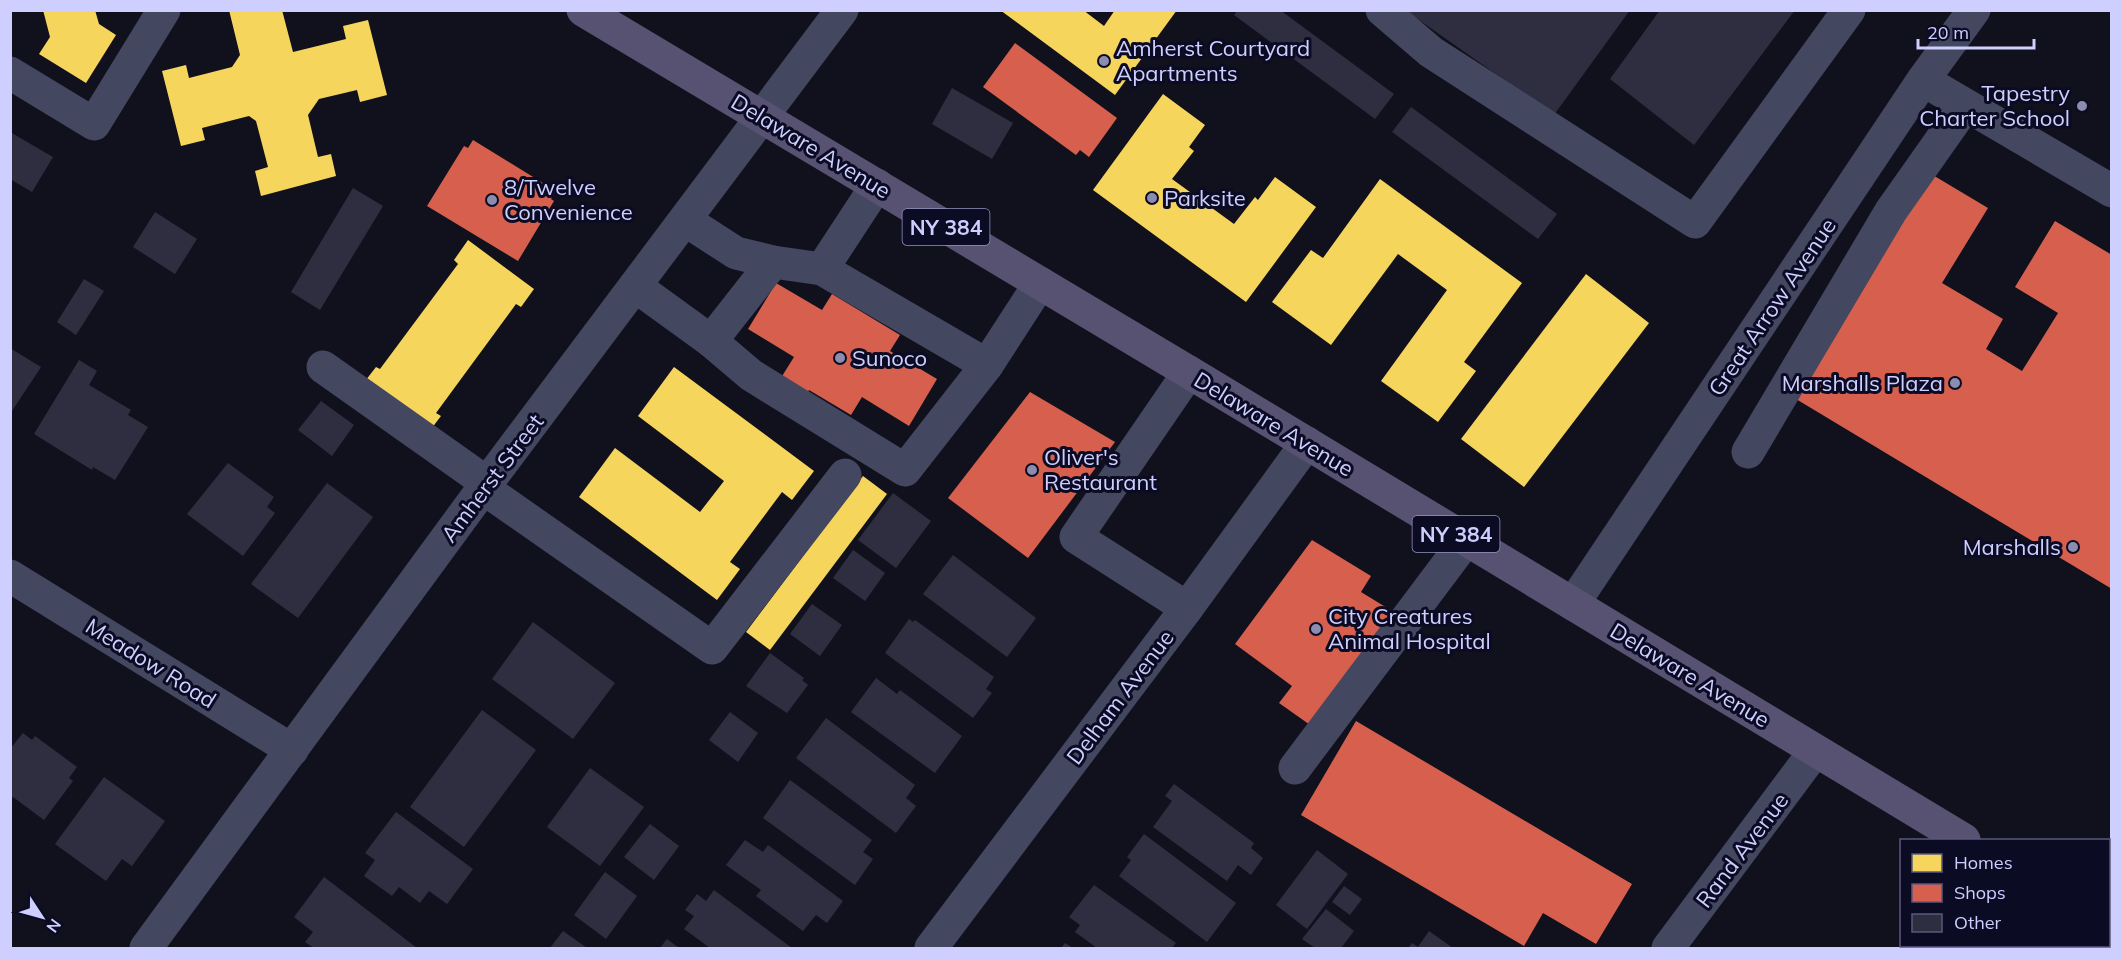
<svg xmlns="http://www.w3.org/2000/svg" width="2122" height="959" viewBox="0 0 2122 959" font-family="Mulish,sans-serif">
  <rect width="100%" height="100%" fill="#11111e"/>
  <g fill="#f6d55c">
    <path d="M43,10H95L99,24L116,35L86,83L39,54L50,37Z"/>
    <path d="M229,10H282L293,52L346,39L343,26L368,20L387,95L360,102L357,90L319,99L308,115L318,157L331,154L336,176L261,196L255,171L268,167L256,121L249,116L202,128L205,140L181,146L162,71L186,65L189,78L232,67L240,55Z"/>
    <path d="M1000,10H1083L1104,26L1115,10H1177L1115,95Z"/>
    <path d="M1163,94L1205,125L1189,147L1194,151L1172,179L1234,224L1255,197L1258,200L1275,177L1316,207L1246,302L1093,190Z"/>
    <path d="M1380,179L1522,283L1464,362L1476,371L1438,422L1381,381L1447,290L1398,254L1331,345L1272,302L1311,250L1323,258Z"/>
    <path d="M468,240L534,289L521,307L516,304L436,413L441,416L428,433L362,385L376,367L380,369L458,264L454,260Z"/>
    <path d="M1586,274L1649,323L1524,487L1461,439Z"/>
    <path d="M674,367L814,471L792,500L782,492L730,562L740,569L717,600L579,497L615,448L700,512L724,481L638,416Z"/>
    <path d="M863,476L887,494L770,650L746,632Z"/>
  </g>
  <g fill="#d6604d">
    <path d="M1015,43L1117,118L1089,157L1080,150L1076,155L983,87Z"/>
    <path d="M473,140L556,191L551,199L554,201L518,261L427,206L464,146L468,148Z"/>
    <path d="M1926,171L1988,208L1942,283L2003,319L1986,349L2022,371L2058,313L2015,287L2055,221L2112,255V589L1791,396Z"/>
    <path d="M776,283L822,310L832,294L900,335L890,351L937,379L909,426L862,397L851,415L809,390L805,397L779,381L794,357L748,329Z"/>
    <path d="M1030,392L1115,442L1028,558L948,498Z"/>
    <path d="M1312,540L1371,576L1361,592L1397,614L1313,727L1279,703L1292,686L1235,644Z"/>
    <path d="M1356,721L1632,884L1596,944L1543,913L1524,946L1301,815Z"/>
  </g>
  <g fill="#2f2e41">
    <path d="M1238,10H1280L1394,94L1375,119L1234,15Z"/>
    <path d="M1405,10H1630L1554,115Z"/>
    <path d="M1660,10H1795L1694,145L1610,79Z"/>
    <path d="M952,88L1013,123L992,159L932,124Z"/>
    <path d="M1411,107L1557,214L1538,239L1392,132Z"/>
    <path d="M10,132L53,157L32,192L10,179Z"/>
    <path d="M353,188L383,206L320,310L291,292Z"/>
    <path d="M155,212L197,239L175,274L133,247Z"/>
    <path d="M84,279L104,291L76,335L57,322Z"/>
    <path d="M10,348L41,367L10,414Z"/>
    <path d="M79,360L97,371L89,385L131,410L128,415L148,427L115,480L93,467L92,470L34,434Z"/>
    <path d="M321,401L354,425L332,456L298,430Z"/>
    <path d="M228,463L274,497L267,507L275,513L243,556L187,514Z"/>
    <path d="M327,483L373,517L298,618L251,584Z"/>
    <path d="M893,493L931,521L896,568L858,540Z"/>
    <path d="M853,550L885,573L865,601L833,578Z"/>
    <path d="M953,555L1036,618L1007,657L923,594Z"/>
    <path d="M812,604L842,625L820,656L790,634Z"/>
    <path d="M909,619L913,622L915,620L994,677L986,689L992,693L973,718L885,653Z"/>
    <path d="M533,622L615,683L573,739L492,679Z"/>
    <path d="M770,653L804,678L802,680L808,685L787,713L746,686Z"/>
    <path d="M876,678L897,694L900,690L962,736L935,773L851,712Z"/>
    <path d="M482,710L536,750L464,847L410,807Z"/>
    <path d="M730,712L758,733L738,762L709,740Z"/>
    <path d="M826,718L915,785L906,798L916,806L896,833L796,758Z"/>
    <path d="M23,733L32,740L35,736L77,767L69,778L73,781L44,820L13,797L10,800V749Z"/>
    <path d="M590,768L644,807L600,866L547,827Z"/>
    <path d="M104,777L165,821L132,866L122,859L106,881L55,844Z"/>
    <path d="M790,780L872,840L863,852L873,859L855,885L763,818Z"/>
    <path d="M1174,784L1254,843L1251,848L1263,858L1251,875L1238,865L1227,881L1153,827L1172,801L1165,796Z"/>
    <path d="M396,812L473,869L447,904L429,891L420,903L399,887L392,896L364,876L375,860L365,853Z"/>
    <path d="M650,824L679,846L654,880L624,857Z"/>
    <path d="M1144,834L1236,903L1207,942L1119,876L1131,860L1127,857Z"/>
    <path d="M745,840L763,852L768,845L843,901L827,923L816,915L803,931L756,896L761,890L726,865Z"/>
    <path d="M1317,850L1348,874L1307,929L1276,905Z"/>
    <path d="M605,872L637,896L606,939L574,915Z"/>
    <path d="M324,877L417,948H314L305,942L313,932L294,917Z"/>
    <path d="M1094,885L1176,943L1172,948H1097L1075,932L1080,925L1069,917Z"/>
    <path d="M1344,886L1362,899L1350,915L1332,902Z"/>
    <path d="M714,890L792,948H710L684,929L694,916L685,910L697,894L706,901Z"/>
    <path d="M1326,909L1354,931L1341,948H1315L1302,939Z"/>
    <path d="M563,931L587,948H550Z"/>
    <path d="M1429,931L1453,948H1408L1412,943L1418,947Z"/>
    <path d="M667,939L679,948H660Z"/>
    <path d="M1065,943L1073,948H1061Z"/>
  </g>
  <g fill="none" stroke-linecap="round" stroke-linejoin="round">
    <g stroke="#444760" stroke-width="33">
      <path d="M1382,10L1431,52L1695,222L1849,10"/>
      <path d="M10,73L94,124L164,10"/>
      <path d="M1923,80L2112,191"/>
      <path d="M685,220L736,253L773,262L822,269L987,365"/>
      <path d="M822,269L877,185"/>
      <path d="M635,286L711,341L751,375L905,470L987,365L1040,283"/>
      <path d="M711,341L773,262"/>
      <path d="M323,367L487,483"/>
      <path d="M1748,452L1891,211L1965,106"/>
      <path d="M483,488L712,648L845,475"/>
      <path d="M10,576L292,750"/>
      <path d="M1573,604L1923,80L1974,10"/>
      <path d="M1187,608L1076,537L1189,372"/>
      <path d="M1295,768L1466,540"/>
      <path d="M146,948L487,483L842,10"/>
      <path d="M931,948L1187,608L1307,443"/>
      <path d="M1668,948L1815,751"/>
    </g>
    <g stroke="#585272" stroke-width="33">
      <path d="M583,10L1202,380L1964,840"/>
      <path d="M2108,928L2112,930"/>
    </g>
  </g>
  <g fill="#8c8cb0" stroke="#0c0b24" stroke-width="2">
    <circle cx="1104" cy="61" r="6"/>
    <circle cx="2082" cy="106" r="6"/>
    <circle cx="1152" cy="198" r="6"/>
    <circle cx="492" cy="200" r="6"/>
    <circle cx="840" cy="358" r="6"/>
    <circle cx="1955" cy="383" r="6"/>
    <circle cx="1032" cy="470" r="6"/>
    <circle cx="2073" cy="547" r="6"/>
    <circle cx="1316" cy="629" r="6"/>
  </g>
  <g text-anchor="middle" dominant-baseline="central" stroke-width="6" stroke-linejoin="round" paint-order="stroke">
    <g fill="#0c0b24" stroke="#9494bd" stroke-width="1.5">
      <rect x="902.5" y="209" width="87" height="36" rx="4.5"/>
      <rect x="1412.5" y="516" width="87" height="36" rx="4.5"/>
    </g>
    <g font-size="21" font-weight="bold" fill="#cecfff">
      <text x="946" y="227">NY 384</text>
      <text x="1456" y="534">NY 384</text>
    </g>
    <g font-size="22" fill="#cecfff" stroke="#0c0b24" text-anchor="start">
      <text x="1116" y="48">Amherst Courtyard<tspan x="1116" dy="25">Apartments</tspan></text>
      <text x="2070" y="93" text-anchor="end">Tapestry<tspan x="2070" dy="25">Charter School</tspan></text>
      <text x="504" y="187">8/Twelve<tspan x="504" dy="25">Convenience</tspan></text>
      <text x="1164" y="198">Parksite</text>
      <text x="852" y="358">Sunoco</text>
      <text x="1943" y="383" text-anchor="end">Marshalls Plaza</text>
      <text x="1044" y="457">Oliver's<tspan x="1044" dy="25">Restaurant</tspan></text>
      <text x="2061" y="547" text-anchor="end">Marshalls</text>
      <text x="1328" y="616">City Creatures<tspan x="1328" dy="25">Animal Hospital</tspan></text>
    </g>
    <g font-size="22" fill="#cecfff" stroke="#0c0b24">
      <text transform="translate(811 146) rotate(31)">Delaware Avenue</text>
      <text transform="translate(1772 307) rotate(-56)">Great Arrow Avenue</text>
      <text transform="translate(1274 424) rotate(31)">Delaware Avenue</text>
      <text transform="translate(492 478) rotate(-53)">Amherst Street</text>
      <text transform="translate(151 663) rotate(32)">Meadow Road</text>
      <text transform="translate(1690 675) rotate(31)">Delaware Avenue</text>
      <text transform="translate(1120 697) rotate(-53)">Delham Avenue</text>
      <text transform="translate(1742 850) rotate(-53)">Rand Avenue</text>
    </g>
  </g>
  <rect width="2122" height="959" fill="none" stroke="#cecfff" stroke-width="24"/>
  <rect x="1900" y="839" width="210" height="108" fill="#0c0b24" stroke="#5a597c" stroke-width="1.5"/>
  <rect x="1912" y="854" width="30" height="18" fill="#f6d55c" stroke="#5a597c" stroke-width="1.5"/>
  <text x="1954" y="869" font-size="18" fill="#cecfff">Homes</text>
  <rect x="1912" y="884" width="30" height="18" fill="#d6604d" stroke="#5a597c" stroke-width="1.5"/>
  <text x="1954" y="899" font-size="18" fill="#cecfff">Shops</text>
  <rect x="1912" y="914" width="30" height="18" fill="#2f2e41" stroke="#5a597c" stroke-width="1.5"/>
  <text x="1954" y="929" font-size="18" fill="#cecfff">Other</text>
  <g transform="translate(42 917) rotate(126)" stroke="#0c0b24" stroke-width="4.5" paint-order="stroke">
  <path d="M0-4.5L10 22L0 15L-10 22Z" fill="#cecfff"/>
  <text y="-9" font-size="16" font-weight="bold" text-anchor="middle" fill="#cecfff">N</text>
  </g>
  <path d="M1918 39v9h116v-9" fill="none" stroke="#cecfff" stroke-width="3"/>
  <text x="1927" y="39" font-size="18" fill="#cecfff" stroke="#0c0b24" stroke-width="4.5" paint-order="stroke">20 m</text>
</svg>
